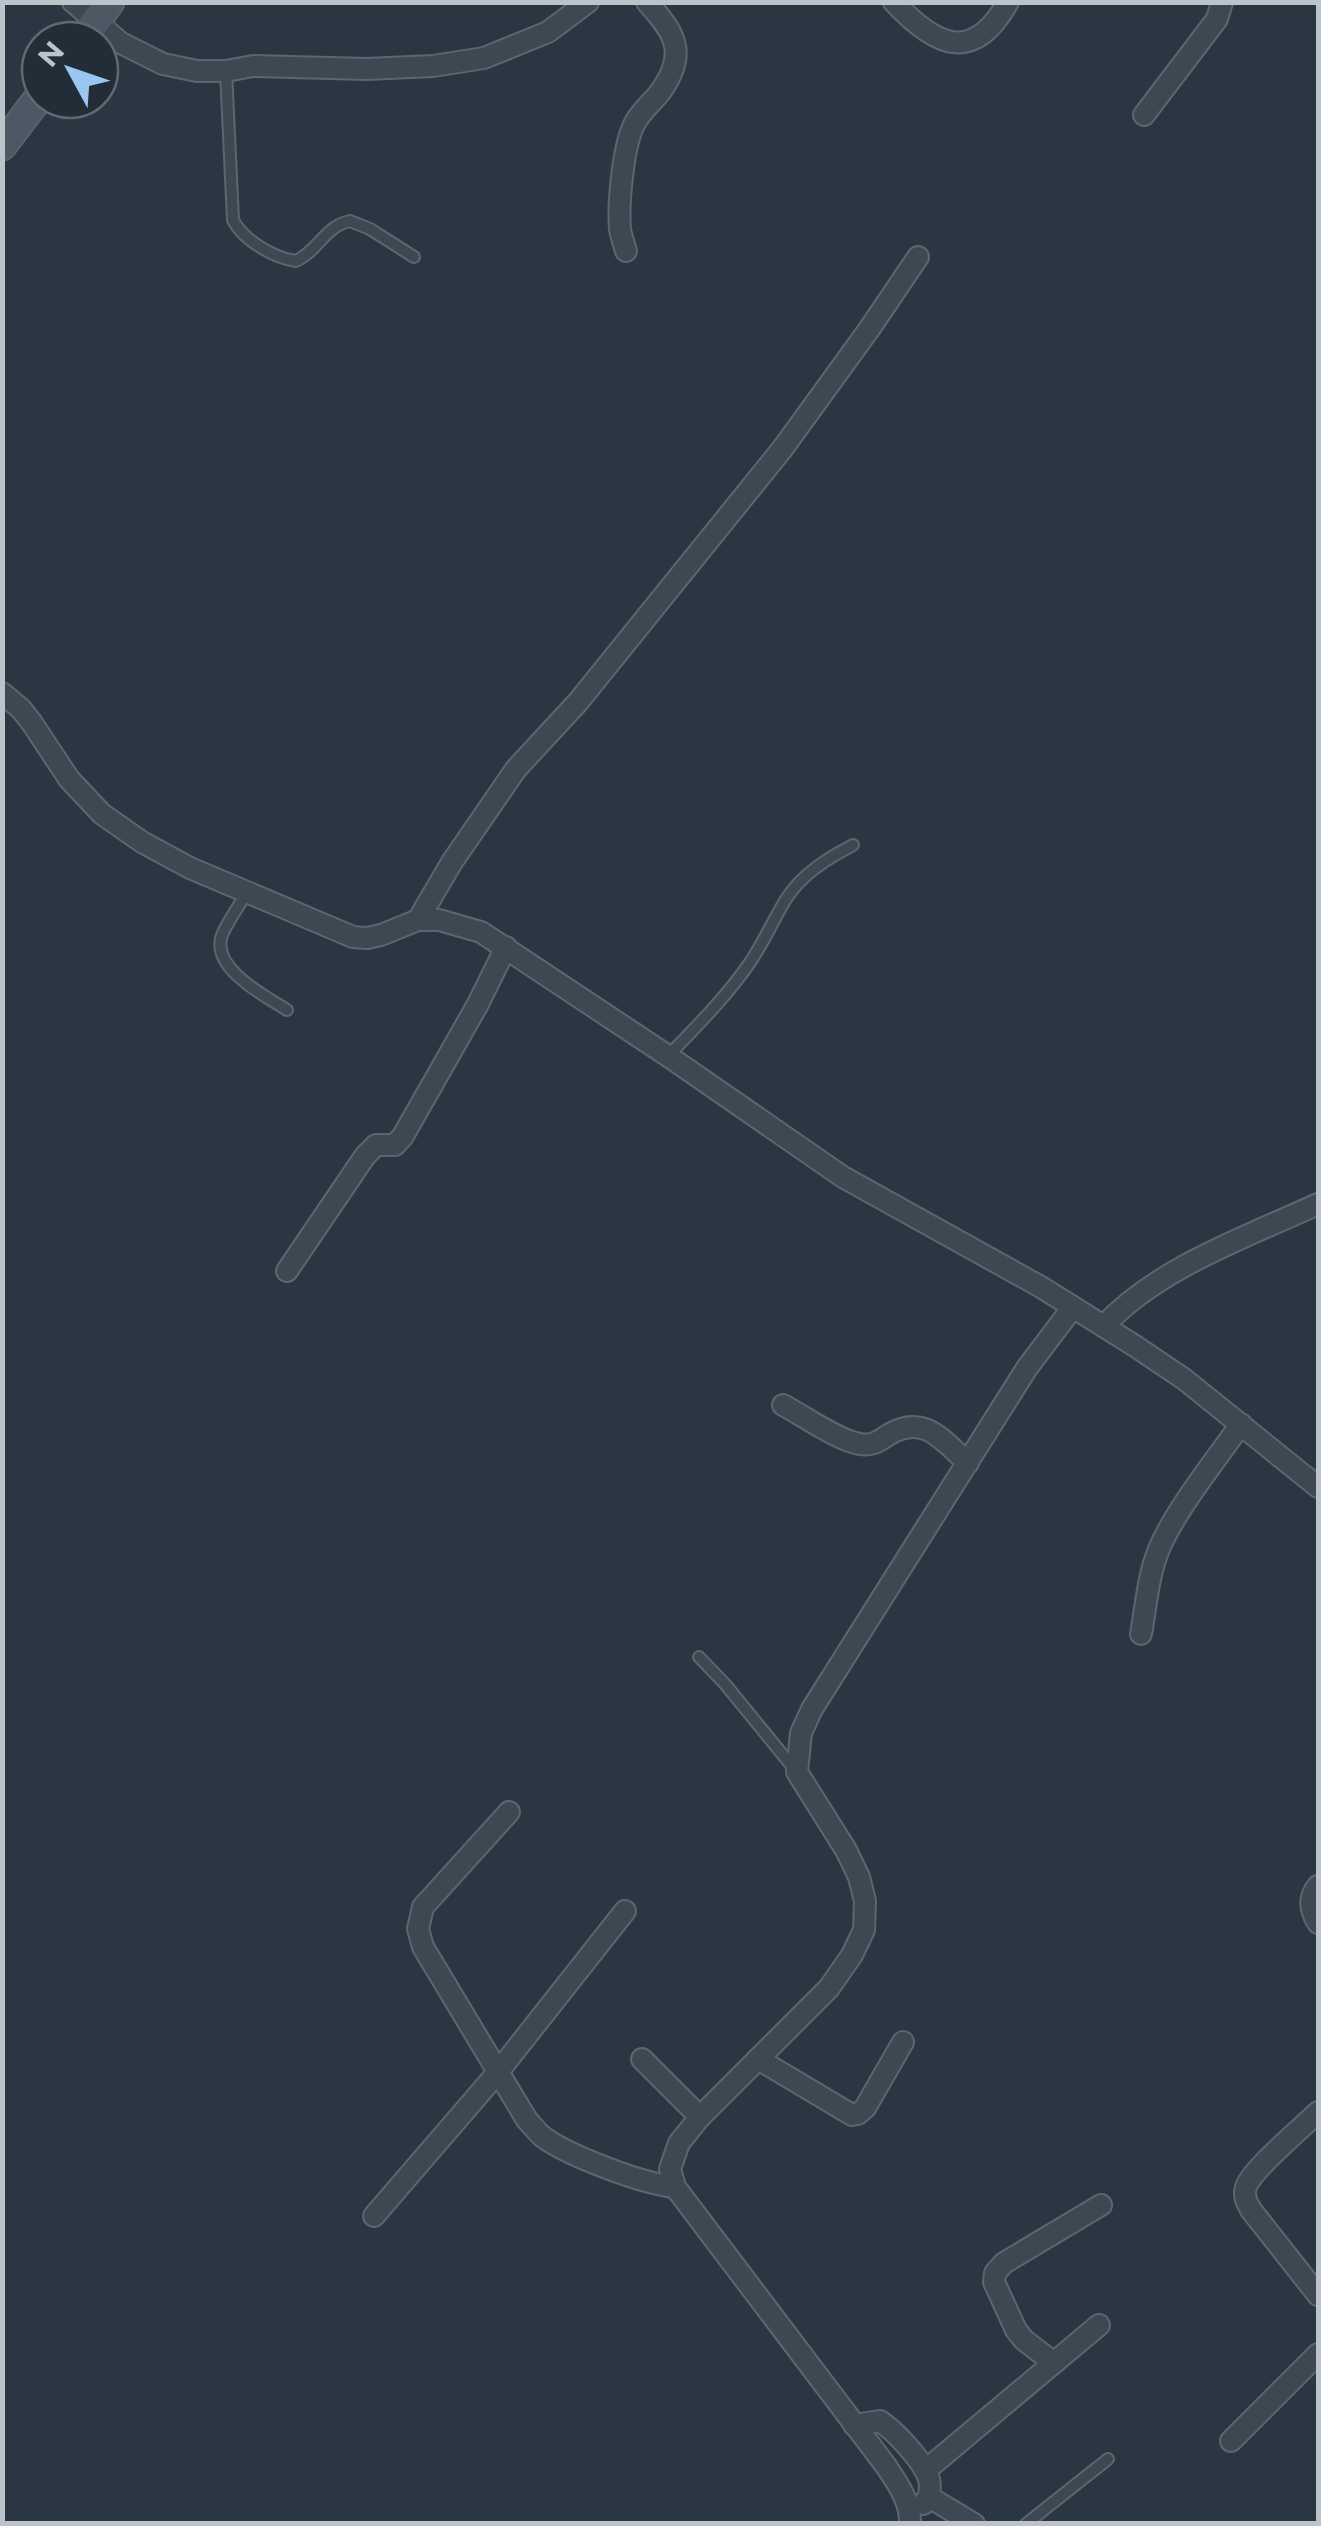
<svg xmlns="http://www.w3.org/2000/svg" width="1321" height="2526" viewBox="0 0 1321 2526" font-family="Montserrat,sans-serif">
  <rect width="100%" height="100%" fill="#2a3742"/>
  <g fill="none" stroke-linecap="round" stroke-linejoin="round">
    <defs>
      <g id="service">
        <path d="M226,71L233,220C243,240 274,258 296,261C318,251 325,226 350,221L370,229L414,257"/>
        <path d="M247,892C239,906 228,921 222,935C210,968 265,996 287,1010"/>
        <path d="M668,1056C697,1026 728,995 751,961C764,941 774,919 786,899C802,874 828,858 853,845"/>
        <path d="M699,1657L725,1684L796,1771"/>
        <path d="M1026,2524L1108,2459"/>
      </g>
      <g id="minor">
        <path d="M73,2L121,43L163,64L197,71H226L253,66L367,69L433,66L484,58L548,32L588,2"/>
        <path d="M894,2C935,46 973,65 1008,2"/>
        <path d="M1144,115L1217,19L1222,2"/>
        <path d="M626,251C624,244 621,236 620,229C618,204 623,142 636,121C642,110 653,102 661,91C688,53 675,33 647,2"/>
        <path d="M2,693L21,709L32,723L69,779L102,814L142,842L190,868L353,937L367,938L381,935L418,920H439L481,932L668,1056L843,1177L1041,1287L1135,1346L1184,1379L1318,1487"/>
        <path d="M418,920L452,862L516,769L578,702L783,448L870,328L918,257"/>
        <path d="M287,1271L365,1156L376,1145H395L403,1136L478,1004L506,947"/>
        <path d="M1104,1326C1157,1268 1249,1236 1318,1204"/>
        <path d="M783,1405C802,1415 839,1441 860,1444C872,1446 878,1442 888,1435C924,1413 942,1440 968,1463"/>
        <path d="M1141,1634C1146,1606 1148,1576 1159,1549C1176,1509 1215,1461 1241,1424"/>
        <path d="M509,1812L423,1907L418,1929L423,1947L527,2120C532,2125 537,2132 543,2137C569,2156 643,2184 675,2187"/>
        <path d="M1318,1886C1308,1898 1310,1910 1318,1923"/>
        <path d="M642,2059L700,2117"/>
        <path d="M758,2059L852,2115L858,2114L865,2108L903,2042"/>
        <path d="M1318,2112C1303,2127 1252,2169 1246,2187C1243,2196 1247,2203 1251,2210L1318,2295"/>
        <path d="M374,2216L498,2072L625,1911"/>
        <path d="M1054,2363L1024,2340L1016,2330L994,2282L995,2273L1004,2263L1101,2205"/>
        <path d="M854,2425L880,2421C895,2431 918,2456 926,2472C931,2480 930,2488 929,2497"/>
        <path d="M1231,2441L1318,2354"/>
        <path d="M926,2470L1099,2325"/>
        <path d="M923,2504L929,2497L974,2524"/>
        <path d="M910,2524C911,2502 898,2484 886,2466L675,2187L670,2169L679,2143L700,2117L829,1988L852,1955L864,1930L865,1901L859,1877L846,1850L797,1772L801,1733L812,1709L1027,1368L1073,1307"/>
      </g>
      <g id="secondary">
        <path d="M82,40L110,2"/>
        <path d="M2,146L40,96"/>
      </g>
    </defs>
    <use href="#service" stroke="#5c666f" stroke-width="14"/>
    <use href="#minor" stroke="#5c666f" stroke-width="24"/>
    <use href="#secondary" stroke="#5c666f" stroke-width="31"/>
    <use href="#service" stroke="#3e4852" stroke-width="10"/>
    <use href="#minor" stroke="#3e4852" stroke-width="20"/>
    <use href="#secondary" stroke="#4c5864" stroke-width="28"/>
  </g>
  <rect width="1321" height="2526" fill="none" stroke="#bbc3cb" stroke-width="10"/>
  <g transform="translate(70 70) rotate(310)"><circle r="48" fill="#222d37" stroke="#5f6972" stroke-width="2.5"/>
  <path d="M0-8L18 38L0 25L-18 38Z" fill="#9bc6f1"/>
  <text y="-15" font-size="28" font-weight="bold" text-anchor="middle" fill="#bbc3cb">N</text>
  </g>
</svg>
